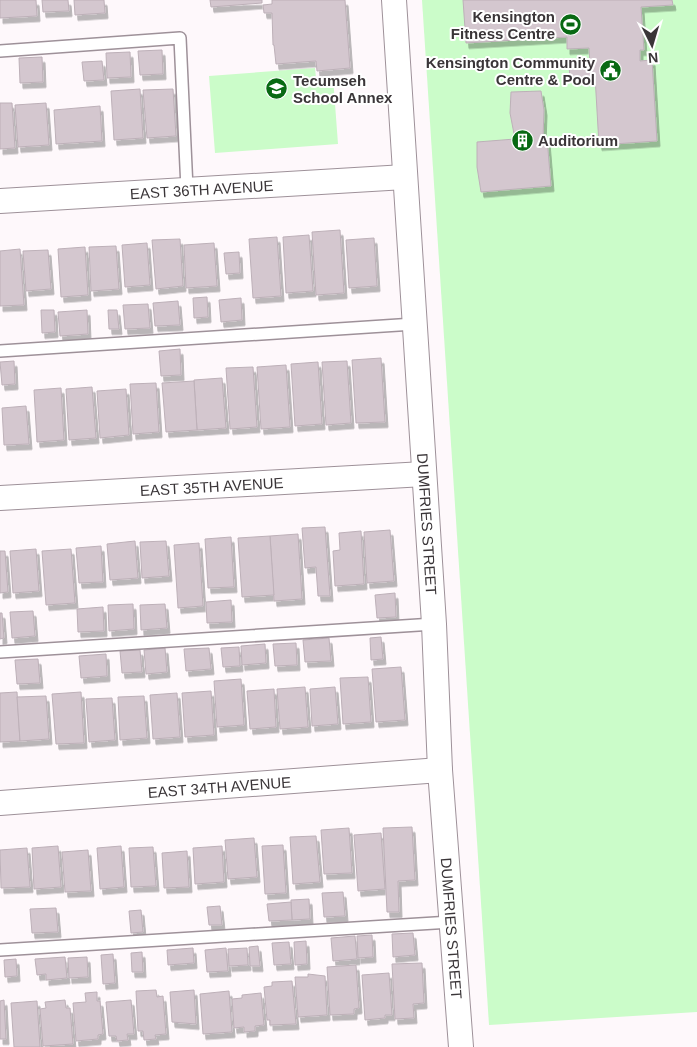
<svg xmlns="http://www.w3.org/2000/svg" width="697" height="1047" viewBox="0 0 697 1047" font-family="Arial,sans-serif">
  <defs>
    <filter id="shadow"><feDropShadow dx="3" dy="5.5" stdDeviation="0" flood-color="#0004"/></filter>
  </defs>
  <rect width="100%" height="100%" fill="#fef8fb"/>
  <g fill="#cbfcc9">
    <path d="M422,0H697V1012L489,1025Z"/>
    <path d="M315,68L316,78L333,77L338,144L215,153L209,76Z"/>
  </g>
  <g fill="#d4c7cf" stroke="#bdb0b8" filter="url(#shadow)">
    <path d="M0,0H36L37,16L0,18Z"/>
    <path d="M42,0H68L69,11L43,12Z"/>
    <path d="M74,0H104L105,13L75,15Z"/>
    <path d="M210,0H262V3L211,7Z"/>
    <path d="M272,0H345L350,68L317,71L316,61L276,64L274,45H273L272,13H264L263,5L272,4Z"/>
    <path d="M463,0H672L673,5L641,7L644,50H640V61L652,60L657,141L599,145L595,76L570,78L569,66L590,65L589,48L567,49V37L466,43Z"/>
    <path d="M162,50L163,74L140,75L138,51Z"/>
    <path d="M130,52L131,77L107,78L106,53Z"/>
    <path d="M42,57L43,82L20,83L19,58Z"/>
    <path d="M102,61L104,80L84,81L82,62Z"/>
    <path d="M140,89L143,138L114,140L111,91Z"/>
    <path d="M173,89L176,136L147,138L143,90Z"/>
    <path d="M541,91L544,110L543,138H547L551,186L481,192L477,167V142L515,139L510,113L511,92Z"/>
    <path d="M0,103H12L15,148L0,149Z"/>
    <path d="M46,103L49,145L18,147L15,105Z"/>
    <path d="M100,106L102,141L56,144L54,110Z"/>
    <path d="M340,230L344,293L316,295L312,232Z"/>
    <path d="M309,235L313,291L286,293L283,237Z"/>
    <path d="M277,237L281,296L253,298L249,239Z"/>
    <path d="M374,238L377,286L349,288L346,240Z"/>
    <path d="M180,239L183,286L156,289L152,240Z"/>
    <path d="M147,243L150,285L125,287L122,245Z"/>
    <path d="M214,243L217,286L186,288L184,245Z"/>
    <path d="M116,246L119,289L91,291L89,247Z"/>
    <path d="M85,247L88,295L61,297L58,249Z"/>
    <path d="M20,249L24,305L0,306V251Z"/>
    <path d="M48,250L51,289L26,291L23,251Z"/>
    <path d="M239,252L240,273L226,274L224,253Z"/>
    <path d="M207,297L208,317L194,318L193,298Z"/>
    <path d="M241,298L242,320L221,322L219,300Z"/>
    <path d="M178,301L180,325L155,326L153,303Z"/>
    <path d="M148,304L150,328L125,329L123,305Z"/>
    <path d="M41,310H54L55,332L42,333Z"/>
    <path d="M87,310L88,334L60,336L58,312Z"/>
    <path d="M108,310H117L119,329H109Z"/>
    <path d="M180,349L181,375L161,376L159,351Z"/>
    <path d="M381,358L385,422L356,423L352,360Z"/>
    <path d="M14,361L15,384L2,385L0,362Z"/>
    <path d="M347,361L351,423L326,425L322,362Z"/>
    <path d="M318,362L322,424L295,426L291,364Z"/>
    <path d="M286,365L290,427L261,429L257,367Z"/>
    <path d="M253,367L257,427L230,429L226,368Z"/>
    <path d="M222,378L226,428L197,430L194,380Z"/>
    <path d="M194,381L197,430L166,432L162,383Z"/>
    <path d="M156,383L159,432L133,434L130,384Z"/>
    <path d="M92,387L96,438L69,440L66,389Z"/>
    <path d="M61,388L64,440L37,442L34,390Z"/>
    <path d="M126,389L129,435L100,438L97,391Z"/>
    <path d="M26,406L29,444L4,445L2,408Z"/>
    <path d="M325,527L330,596H318L316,567L305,568L302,528Z"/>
    <path d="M390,530L394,581L367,583L364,532Z"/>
    <path d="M361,531L364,584L335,586L333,551L340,550L339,533Z"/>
    <path d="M298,534L302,599L274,601L270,536Z"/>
    <path d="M270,536L274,595L242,597L238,538Z"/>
    <path d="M231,537L234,587L208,588L205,539Z"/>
    <path d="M135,541L138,578L110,580L107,544Z"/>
    <path d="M166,541L169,576L142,578L140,542Z"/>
    <path d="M199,543L203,606L178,608L174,545Z"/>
    <path d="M101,546L103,582L79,583L76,548Z"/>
    <path d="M36,549L39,591L13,593L10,551Z"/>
    <path d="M71,549L75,603L46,605L42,551Z"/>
    <path d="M0,551H5L8,592L0,593Z"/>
    <path d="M395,593L396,617L377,618L375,595Z"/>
    <path d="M231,600L232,622L207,623L206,602Z"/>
    <path d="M133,604L134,629L109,631L108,605Z"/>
    <path d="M165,604L167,628L141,630L140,605Z"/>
    <path d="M103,607L104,631L78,632L77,609Z"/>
    <path d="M33,611L35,636L12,638L10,612Z"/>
    <path d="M0,613H2L4,638L0,639Z"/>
    <path d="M381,637L383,659L371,660L370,638Z"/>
    <path d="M329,638L331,661L305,662L303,640Z"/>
    <path d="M296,643L297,665L275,666L273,644Z"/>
    <path d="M265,644L266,663L242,665L241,646Z"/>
    <path d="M239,647L240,666L223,667L221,648Z"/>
    <path d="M165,648L167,672L146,674L144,650Z"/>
    <path d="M209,648L211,669L186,671L184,649Z"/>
    <path d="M140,650L142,672L122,673L120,651Z"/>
    <path d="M106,654L107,676L81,678L79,656Z"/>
    <path d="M38,659L40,683L17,684L15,660Z"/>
    <path d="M401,667L405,720L376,722L372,669Z"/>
    <path d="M368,677L371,722L343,724L340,678Z"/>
    <path d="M241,679L244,725L217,727L214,681Z"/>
    <path d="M305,687L308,727L280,729L277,689Z"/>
    <path d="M335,687L338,724L312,726L310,689Z"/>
    <path d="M274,689L276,727L250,729L247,691Z"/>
    <path d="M211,691L214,735L185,737L182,693Z"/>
    <path d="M17,692L20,741L0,742V693Z"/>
    <path d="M81,692L84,743L56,744L52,694Z"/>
    <path d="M177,693L180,737L153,739L150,695Z"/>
    <path d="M46,696L49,739L20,741L17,697Z"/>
    <path d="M144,696L147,738L120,740L118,697Z"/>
    <path d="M112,698L115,740L89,742L86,699Z"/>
    <path d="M412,827L415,880L398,881L399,912H387L383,828Z"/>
    <path d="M349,828L352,873L324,874L321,830Z"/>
    <path d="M381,833L385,889L358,891L354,835Z"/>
    <path d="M316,836L320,882L293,884L290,837Z"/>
    <path d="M254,838L257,877L228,879L225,840Z"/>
    <path d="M283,845L286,893L265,894L262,846Z"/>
    <path d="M58,846L61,887L34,889L32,848Z"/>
    <path d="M121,846L124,887L100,889L97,848Z"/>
    <path d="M222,846L224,882L195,884L193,848Z"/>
    <path d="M153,847L156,886L131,887L129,848Z"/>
    <path d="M27,848L30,887L1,888L0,850Z"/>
    <path d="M88,850L91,891L65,892L62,852Z"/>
    <path d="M187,851L189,887L164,888L162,853Z"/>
    <path d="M343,892L345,916L324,917L322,893Z"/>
    <path d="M309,899L310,919L292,920L291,900Z"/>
    <path d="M291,902L292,920L269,921L267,904Z"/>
    <path d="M220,906L222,925H209L207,907Z"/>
    <path d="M56,908L58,932L32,933L30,909Z"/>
    <path d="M141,910L143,932L131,933L129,911Z"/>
    <path d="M413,933L415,955L393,957L392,934Z"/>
    <path d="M372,935L373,957L358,958L357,936Z"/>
    <path d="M355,936L357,959L333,961L331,938Z"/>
    <path d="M306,941L307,964L295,965L294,942Z"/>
    <path d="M289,942L291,964L274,965L272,943Z"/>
    <path d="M258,946L260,966H250L249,947Z"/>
    <path d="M193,948L194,963L168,965L167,950Z"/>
    <path d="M226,948L228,971L207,972L205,950Z"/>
    <path d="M247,948L248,965L229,966L228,949Z"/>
    <path d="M142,952L143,972H132L131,953Z"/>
    <path d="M113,954L115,983L103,984L101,955Z"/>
    <path d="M65,957L67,978L46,980V974L37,975L35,959Z"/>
    <path d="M87,957L88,977L69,978L68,958Z"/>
    <path d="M16,959L17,976L5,977L4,960Z"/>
    <path d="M422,963L424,1003L413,1004L414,1018L395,1019L392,964Z"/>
    <path d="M356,965L359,1008L354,1009V1014L330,1015L327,967Z"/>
    <path d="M389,973L392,1015H385V1018L365,1020L362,975Z"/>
    <path d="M308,974L325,976L327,1015L298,1017L295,977H308Z"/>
    <path d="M292,981L296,1024L270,1025V1020H267L264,987L272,986V982Z"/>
    <path d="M156,990L157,997L163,996L166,1034L155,1035L156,1039L144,1040L143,1031H138L136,991Z"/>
    <path d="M194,990L196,1024L172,1022L170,992Z"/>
    <path d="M229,991L232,1032L203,1034L200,994Z"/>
    <path d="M97,992V1001H100L103,1034L98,1035V1039L76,1041L73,1003L86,1002L85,993Z"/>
    <path d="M261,993L264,1025L255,1026V1031L244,1032V1027L234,1028L232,999L242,998V995Z"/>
    <path d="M4,1000L6,1039H0V1001Z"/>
    <path d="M65,1000L66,1008H70L73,1044L43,1046L40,1009L46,1008L45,1002Z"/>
    <path d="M131,1000L134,1034H127L128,1040L117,1041L116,1036H109L106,1002Z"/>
    <path d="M37,1001L40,1047H14L11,1003Z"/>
  </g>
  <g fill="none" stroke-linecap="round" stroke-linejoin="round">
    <defs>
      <g id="service">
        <path d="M0,51L180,38L187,189"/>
        <path d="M0,351L414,324"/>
        <path d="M0,652L434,624"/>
        <path d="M0,950L451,922"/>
      </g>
      <g id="minor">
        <path id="s1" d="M394,0L434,624L440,770L461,1047"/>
        <path id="s2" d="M0,201L405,177"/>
        <path id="s3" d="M0,498L424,474"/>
        <path id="s4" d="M0,803L440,770"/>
      </g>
    </defs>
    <use href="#service" stroke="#9e9199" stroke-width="14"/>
    <use href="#minor" stroke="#9e9199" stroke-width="26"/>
    <use href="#service" stroke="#fff" stroke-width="11"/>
    <use href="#minor" stroke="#fff" stroke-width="24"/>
  </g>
  <defs>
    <symbol id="stadium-disc" viewBox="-11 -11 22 22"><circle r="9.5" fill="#086913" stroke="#fff"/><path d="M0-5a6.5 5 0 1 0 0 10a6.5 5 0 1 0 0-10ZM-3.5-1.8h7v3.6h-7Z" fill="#fff"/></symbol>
    <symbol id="civic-disc" viewBox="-11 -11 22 22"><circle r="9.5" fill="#086913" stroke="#fff"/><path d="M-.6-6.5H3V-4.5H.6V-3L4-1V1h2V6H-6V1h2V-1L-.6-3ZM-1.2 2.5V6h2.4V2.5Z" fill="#fff"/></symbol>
    <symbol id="school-disc" viewBox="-11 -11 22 22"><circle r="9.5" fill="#086913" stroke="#fff"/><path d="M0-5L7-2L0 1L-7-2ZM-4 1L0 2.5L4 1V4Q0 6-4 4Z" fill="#fff"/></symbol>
    <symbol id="building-disc" viewBox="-11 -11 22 22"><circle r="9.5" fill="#086913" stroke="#fff"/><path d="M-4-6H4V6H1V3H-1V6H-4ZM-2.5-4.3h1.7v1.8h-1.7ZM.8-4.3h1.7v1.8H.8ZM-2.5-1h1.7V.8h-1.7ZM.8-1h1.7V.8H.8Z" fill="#fff"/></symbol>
  </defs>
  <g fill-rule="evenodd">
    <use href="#stadium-disc" x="558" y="12" width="25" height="25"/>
    <use href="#civic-disc" x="598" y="58" width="25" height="25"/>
    <use href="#school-disc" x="264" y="76" width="25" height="25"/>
    <use href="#building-disc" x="510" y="128" width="25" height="25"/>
  </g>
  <g text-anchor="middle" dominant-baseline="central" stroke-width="4" stroke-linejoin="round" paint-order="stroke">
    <g font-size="15" font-weight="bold" fill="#3a3538" stroke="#fff" text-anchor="end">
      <text x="555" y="16">Kensington<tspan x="555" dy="17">Fitness Centre</tspan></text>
      <text x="595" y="62">Kensington Community<tspan x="595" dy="17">Centre &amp; Pool</tspan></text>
      <text x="293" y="80" text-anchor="start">Tecumseh<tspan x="293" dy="17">School Annex</tspan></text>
      <text x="538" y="140" text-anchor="start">Auditorium</text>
    </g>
    <g font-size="15" fill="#3a3538" stroke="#fff">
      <text stroke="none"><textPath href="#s2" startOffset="202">EAST 36TH AVENUE</textPath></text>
      <text stroke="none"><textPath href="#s3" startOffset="212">EAST 35TH AVENUE</textPath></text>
      <text stroke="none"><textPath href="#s1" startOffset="525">DUMFRIES STREET</textPath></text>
      <text stroke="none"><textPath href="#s4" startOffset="220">EAST 34TH AVENUE</textPath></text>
      <text stroke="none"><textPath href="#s1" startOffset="930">DUMFRIES STREET</textPath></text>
    </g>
  </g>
  <g transform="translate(652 45) rotate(175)" stroke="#ffffff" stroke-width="4" paint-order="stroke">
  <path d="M0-4L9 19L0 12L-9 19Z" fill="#3a3538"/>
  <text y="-8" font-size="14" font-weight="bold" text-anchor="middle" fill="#3a3538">N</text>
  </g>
</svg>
